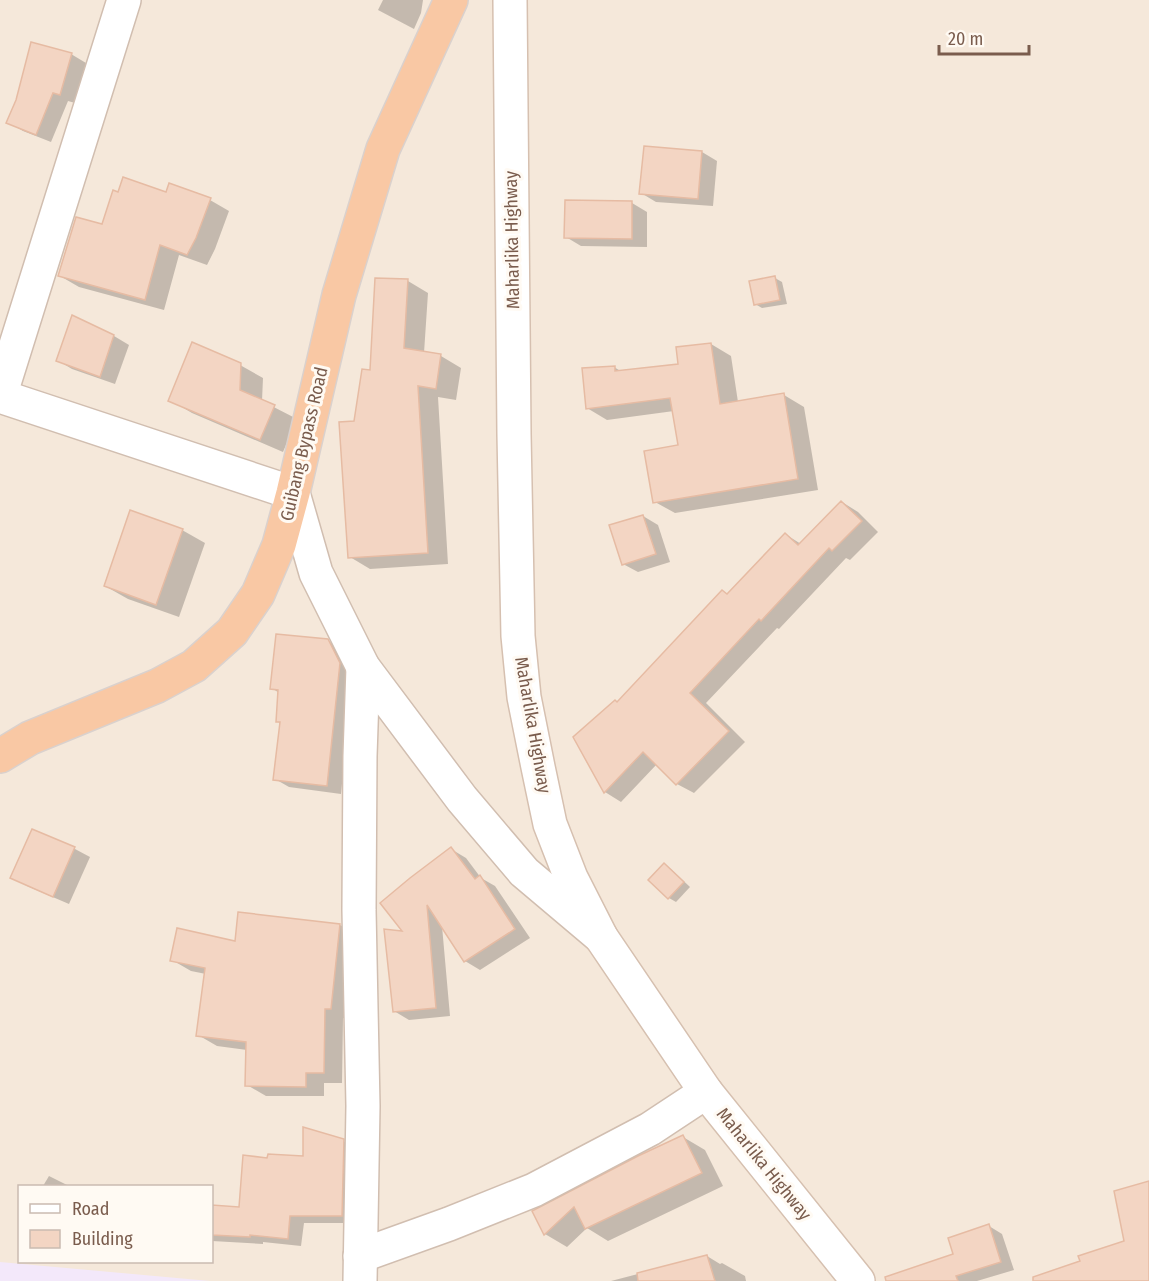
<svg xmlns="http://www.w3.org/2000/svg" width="1149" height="1281" viewBox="0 0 1149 1281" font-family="'Fira Sans Condensed',sans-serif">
  <rect width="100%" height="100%" fill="#fdf6ec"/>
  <path fill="#f5e8da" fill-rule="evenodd" d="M0,0H1149V1281H0ZM20,1186H212V1262H20Z"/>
  <path fill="#f3e8fa" d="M0,1262L210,1281H0Z"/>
  <g fill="#0003">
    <path d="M383,0H423L421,13L414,29L378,10Z"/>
    <path d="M71,54L86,63L75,103L68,101L51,142L23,131L8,122Z"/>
    <path d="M702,152L717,161L713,206L656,202L641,193Z"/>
    <path d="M167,193L210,200L229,211L215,249L207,265L179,255L164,310L79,287L60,276Z"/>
    <path d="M632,203L647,212V247L581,246L566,237Z"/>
    <path d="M775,278L782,282L787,304L762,308L755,304Z"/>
    <path d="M408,281L428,293L424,353L441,356L461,368L456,400L438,397L448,564L370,569L350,557L355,422L372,372Z"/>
    <path d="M73,317L114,336L129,345L115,384L72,369L57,360Z"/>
    <path d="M711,344L731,356L738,402L784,395L804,407L818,490L675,513L655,502L680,447L674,411L607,420L587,408L614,367L622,372L680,365Z"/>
    <path d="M240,365L263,378L262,401L297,419L283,452L192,413L170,400Z"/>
    <path d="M842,502L858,512L878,532L850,560L846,558L779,629L777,628L706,703L745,742L694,793L677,784L657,764L621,802L605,792L618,704L728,595L785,534L801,544Z"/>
    <path d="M643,516L658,525L670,562L638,572L623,564Z"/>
    <path d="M182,530L205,543L179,617L128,599L105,586Z"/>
    <path d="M328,641L342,649L353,672L341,794L289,787L275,779L281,724L277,721L279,693L272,688Z"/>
    <path d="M33,831L75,849L90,857L69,904L27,886L12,877Z"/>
    <path d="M451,849L466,858L481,878L495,886L530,938L480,970L465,961L442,926L450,1016L409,1020L394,1011L405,933Z"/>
    <path d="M664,865L671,869L690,887L676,902L669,898L650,880Z"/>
    <path d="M239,914L340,925L359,936L349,1019L343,1018L342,1083H324V1096H266L247,1085V1050L217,1046L198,1035L206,974L191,971L172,960L236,943Z"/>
    <path d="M683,1137L705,1150L723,1186L608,1241L587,1228L567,1247L545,1234L534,1212Z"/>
    <path d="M343,1141L357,1149L356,1223H304L301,1246L263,1242V1244L212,1241V1207L240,1209L269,1159L305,1158Z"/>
    <path d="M49,1176L69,1186H43Z"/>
    <path d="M989,1226L1002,1234L1014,1270L977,1281H906L955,1255Z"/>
    <path d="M707,1256L720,1264L722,1263L745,1276L746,1281H611Z"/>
  </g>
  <g fill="#f3d5c3" stroke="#e6bba3" stroke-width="1.5">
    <path d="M31,42L72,53L60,95L53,93L36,135L6,123L16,100Z"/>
    <path d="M644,146L702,151L698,199L639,194Z"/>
    <path d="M123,177L166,192L169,183L211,198L196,238L187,255L160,245L145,300L58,276L76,217L102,224L113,190L118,192Z"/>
    <path d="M565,200L632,201V239L564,238Z"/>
    <path d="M775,276L780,300L754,305L749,281Z"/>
    <path d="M375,278L408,279L404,348L441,354L436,389L418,386L428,553L348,558L339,422L354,421L362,369L370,370Z"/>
    <path d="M72,315L114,335L100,377L56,361Z"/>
    <path d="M192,342L241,363L240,390L275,405L260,440L168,401Z"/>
    <path d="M711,343L720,404L784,393L798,479L653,503L644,451L678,445L670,398L586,409L582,368L615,366V371L678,364L676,347Z"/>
    <path d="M841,501L862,521L832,551L829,548L761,621L759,619L690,693L729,731L676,785L643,752L604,793L573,737L615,700L617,702L722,590L727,594L785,533L798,545Z"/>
    <path d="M130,510L183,529L156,605L104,586Z"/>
    <path d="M643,515L656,554L622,565L609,525Z"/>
    <path d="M276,634L328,639L340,663L327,786L273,780L280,722H276L278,690L270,689Z"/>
    <path d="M32,829L75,847L53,897L10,878Z"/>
    <path d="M451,847L475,879L480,875L515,929L464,962L427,905L436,1008L393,1012L384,929L402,931L380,903L410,878Z"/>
    <path d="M664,863L684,882L668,899L648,880Z"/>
    <path d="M238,912L340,924L331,1009H325L324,1073H306V1087L245,1086L246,1042L196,1036L205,968L170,961L177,928L235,941Z"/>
    <path d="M303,1127L344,1139L342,1216H290L288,1239L250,1235V1237L212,1235V1205L239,1207L243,1155L267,1158L268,1154L303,1156Z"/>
    <path d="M683,1135L702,1173L585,1229L574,1207L544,1235L532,1211L638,1156Z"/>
    <path d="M1149,1181V1281H1033V1277L1080,1261L1078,1256L1124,1241L1114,1191Z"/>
    <path d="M989,1224L1001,1262L956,1276L958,1281H886L885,1277L953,1254L948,1238Z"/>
    <path d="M707,1255L715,1281H638L637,1273Z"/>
  </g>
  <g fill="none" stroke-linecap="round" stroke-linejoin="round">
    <defs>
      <g id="minor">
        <path d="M0,396L124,0"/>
        <path d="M360,1256L449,1224L534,1190L650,1129L706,1092"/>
        <path d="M360,1281L363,1106L359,910L360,756L363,667"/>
      </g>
      <path id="tertiary" d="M0,396L293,493L316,573L363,667L462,799L524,872L601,937"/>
      <path id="secondary" d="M510,0L514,434L518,636L524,697L538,767L550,824L571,878L601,937L706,1092L858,1281"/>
      <path id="trunk" d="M0,756L30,738L157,686L194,666L232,632L258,594L279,545L293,493L339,295L383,149L451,0"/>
    </defs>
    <use href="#minor" stroke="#d1beb0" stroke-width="36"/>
    <use href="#tertiary" stroke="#d1beb0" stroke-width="36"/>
    <use href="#secondary" stroke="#d6c0b0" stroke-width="36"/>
    <use href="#trunk" stroke="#dad1cd" stroke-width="36"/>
    <use href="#minor" stroke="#fff" stroke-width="33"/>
    <use href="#tertiary" stroke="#fff" stroke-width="33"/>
    <use href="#secondary" stroke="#fff" stroke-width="33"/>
    <use href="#trunk" stroke="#f9c8a4" stroke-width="33"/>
  </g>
  <g text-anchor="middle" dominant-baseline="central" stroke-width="6" stroke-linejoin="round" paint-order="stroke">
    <g font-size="18" fill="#7a5c4d" stroke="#fffaf3">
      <text transform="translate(512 240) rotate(-91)">Maharlika Highway</text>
      <text transform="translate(304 444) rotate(-77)">Guibang Bypass Road</text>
      <text transform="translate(533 725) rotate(80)">Maharlika Highway</text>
      <text transform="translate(764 1164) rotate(51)">Maharlika Highway</text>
    </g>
  </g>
  <rect x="18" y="1185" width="195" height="78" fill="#fffaf3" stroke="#cabbb1" stroke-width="1.5"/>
  <rect x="30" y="1204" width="30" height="9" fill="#ffffff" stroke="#cabbb1" stroke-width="1.5"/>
  <text x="72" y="1215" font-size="18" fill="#7a5c4d">Road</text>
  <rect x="30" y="1230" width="30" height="18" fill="#f3d5c3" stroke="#cabbb1" stroke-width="1.5"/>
  <text x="72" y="1245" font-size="18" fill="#7a5c4d">Building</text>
  <path d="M939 45v9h90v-9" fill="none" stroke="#7a5c4d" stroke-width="3"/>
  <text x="948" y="45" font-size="18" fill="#7a5c4d" stroke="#fffaf3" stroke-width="4.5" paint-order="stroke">20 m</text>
</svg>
